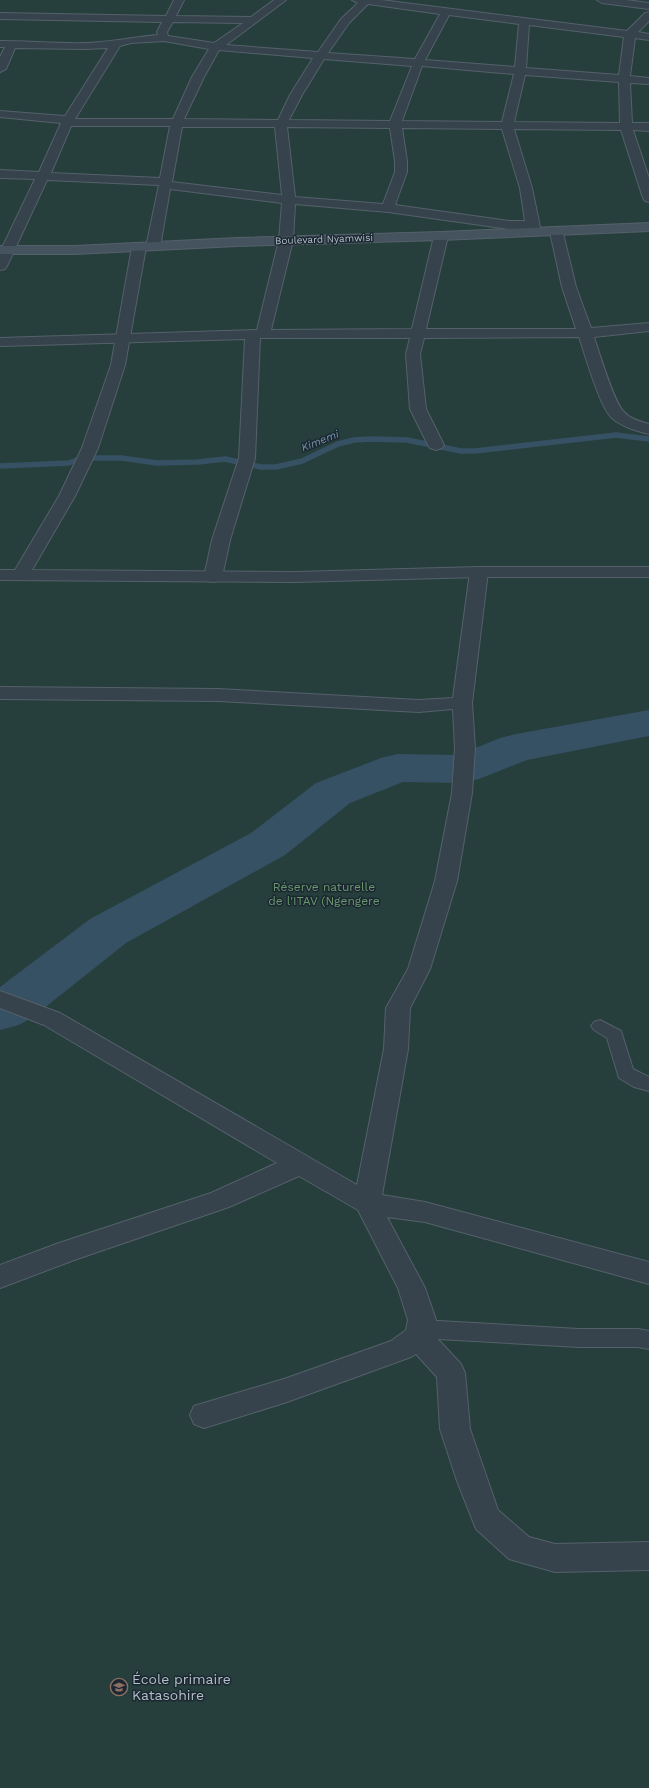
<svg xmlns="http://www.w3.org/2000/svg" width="649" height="1788" viewBox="0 0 649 1788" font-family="'Work Sans',sans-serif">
  <rect width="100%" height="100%" fill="#23323c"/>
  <rect fill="#263f3d" x="0" y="0" width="649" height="1788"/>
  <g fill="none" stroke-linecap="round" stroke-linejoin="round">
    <path stroke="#365163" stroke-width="5.5" d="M0,466L69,463L82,458H121L157,463L198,462L225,459L261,467H276L302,461L338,444L354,440L371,439L407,440L461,451H475L616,435L649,439"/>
    <path fill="#365163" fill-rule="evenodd" d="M649,710V736L527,760L479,779L463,783L403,782L350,803L285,855L126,943L33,1017L19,1025L0,1030V987L90,919L251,833L316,783L381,758L397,754L458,755L500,738L516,734Z"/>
    <defs>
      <g id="service">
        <path d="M600,1020L621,1031L633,1069L649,1077V1091L634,1087L619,1078L607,1038L594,1030L591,1026L594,1022Z"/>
        <path d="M420,1320L579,1329H638L649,1331V1349L638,1347H579L420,1338L413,1335L410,1329L413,1323Z"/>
      </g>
      <g id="minor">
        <path d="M174,0H184L176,16L251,17L274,0H286L226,45L318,52L341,19L358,3L352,0H381L627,31L645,13L649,12V21L638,32L649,34V40L635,38L630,76L649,78V84L630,83L632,123H649V131L633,130L649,178V202L645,201L643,198L621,130L514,129L532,188L541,232L539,235H529L527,229H509L388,212L295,204L293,240L271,330L412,329L434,236L436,233H446L448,236L426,329H576L562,287L550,232L552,229H562L576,287L591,328L649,323V331L594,337C599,352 614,403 624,412C630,419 641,422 649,424V434C637,431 622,427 612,418C600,408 585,354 579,337L424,338L420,354L426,409L444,445L442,448L436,450L430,448L428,445L410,409L406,354L410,338H260L255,458L230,540L222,577L219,581L213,582L207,581L204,577L212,540L239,458L245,339L0,346V338L257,330L279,240L282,203L170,189L160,247L158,250H148L146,247L159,185L47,180L7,266L5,269L0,270V252L35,179L0,178V170L39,172L61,123L0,117V111L65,116L108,48L85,49L15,48L6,69L0,72V57L5,47H0V41C29,41 58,44 87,43C111,42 134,37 158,35L157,32L162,22L0,19V13L166,16ZM368,4L440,14L415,59L328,53L349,23ZM449,15L519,24L515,67L425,60ZM173,22L243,23L214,43L168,36L167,32ZM529,25L624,37L619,75L526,68ZM164,41L209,49L192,77L173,119H75L120,46L131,43ZM219,50L313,58L290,95L278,120L184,119L204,77ZM324,59L412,66L390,121L289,120L302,95ZM422,66L514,74L502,122L402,121ZM525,75L619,82L620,123L514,122ZM71,126H170L160,178L51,173ZM182,127H275L282,195L172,182ZM287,127L390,128L395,161V172L383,204L295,197ZM402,128L502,129L520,188L525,221H509L395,205L407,172V161Z"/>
        <path d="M479,567L485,568L488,572L472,703L475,748L472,793L457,881L430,969L410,1008L408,1049L382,1195L425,1202L649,1262V1284L425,1222L387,1217L425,1288L436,1320L433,1334L461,1364L465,1373L470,1429L498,1510L529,1537L555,1544L649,1542V1570L555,1572L509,1559L476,1529L457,1481L440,1429L437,1377L416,1354L411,1357L287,1402L204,1428L194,1424L190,1415L194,1406L287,1378L391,1341L406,1330L408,1320L398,1288L358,1210L299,1176L229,1207L77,1259L0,1288V1265L59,1243L211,1193L277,1163L44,1025L0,1008V991L60,1013L357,1185L384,1049L386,1008L408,969L435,881L452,793L455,748L453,709L419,712L218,701L0,699V687L218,689L419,700L453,698L470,572L473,568Z"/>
      </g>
      <g id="tertiary">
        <path d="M597,0H626L649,3V9L602,3Z"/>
        <path d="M139,243L144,244L146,247L125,365L98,448L75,496L32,570L295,572L479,567H649V577H479L295,582L0,580V570H15L59,496L82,448L111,365L132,247L134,244Z"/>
      </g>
      <path id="secondary" d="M649,223V231L441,240L237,246L75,254H0V246H75L237,238L441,232Z"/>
    </defs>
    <use href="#service" stroke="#55616a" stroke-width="2"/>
    <use href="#minor" stroke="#55616a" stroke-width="2"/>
    <use href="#tertiary" stroke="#55616a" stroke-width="2"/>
    <use href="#secondary" stroke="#55616a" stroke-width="2"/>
    <use href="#service" fill="#37434c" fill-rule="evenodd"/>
    <use href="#minor" fill="#37434c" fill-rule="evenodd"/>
    <use href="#tertiary" fill="#37434c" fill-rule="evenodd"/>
    <use href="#secondary" fill="#45535f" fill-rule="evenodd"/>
  </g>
  <defs>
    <symbol id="school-ring" viewBox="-11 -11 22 22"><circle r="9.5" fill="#1c2831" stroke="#8d6e63" stroke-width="1.5"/><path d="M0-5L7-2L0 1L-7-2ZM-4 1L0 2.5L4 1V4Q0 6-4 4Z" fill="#8d6e63"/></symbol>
  </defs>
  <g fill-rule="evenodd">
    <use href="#school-ring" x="109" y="1677" width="20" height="20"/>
  </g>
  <g text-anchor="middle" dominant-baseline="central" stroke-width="3" stroke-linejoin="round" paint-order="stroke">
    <g font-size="10" fill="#b2bec8" stroke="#1c2831">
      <text transform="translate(324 239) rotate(-2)">Boulevard Nyamwisi</text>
    </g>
    <g font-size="11" font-style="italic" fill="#7294ab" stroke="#1c2831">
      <text transform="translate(320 441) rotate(-22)">Kimemi</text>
    </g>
    <g font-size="12" fill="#69996d" stroke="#1c2831">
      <text x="324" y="887">Réserve naturelle<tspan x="324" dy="14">de l'ITAV (Ngengere</tspan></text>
    </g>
    <g font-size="14" fill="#b2bec8" stroke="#1c2831" text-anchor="start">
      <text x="132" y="1679">École primaire<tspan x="132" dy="16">Katasohire</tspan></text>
    </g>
  </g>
</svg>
